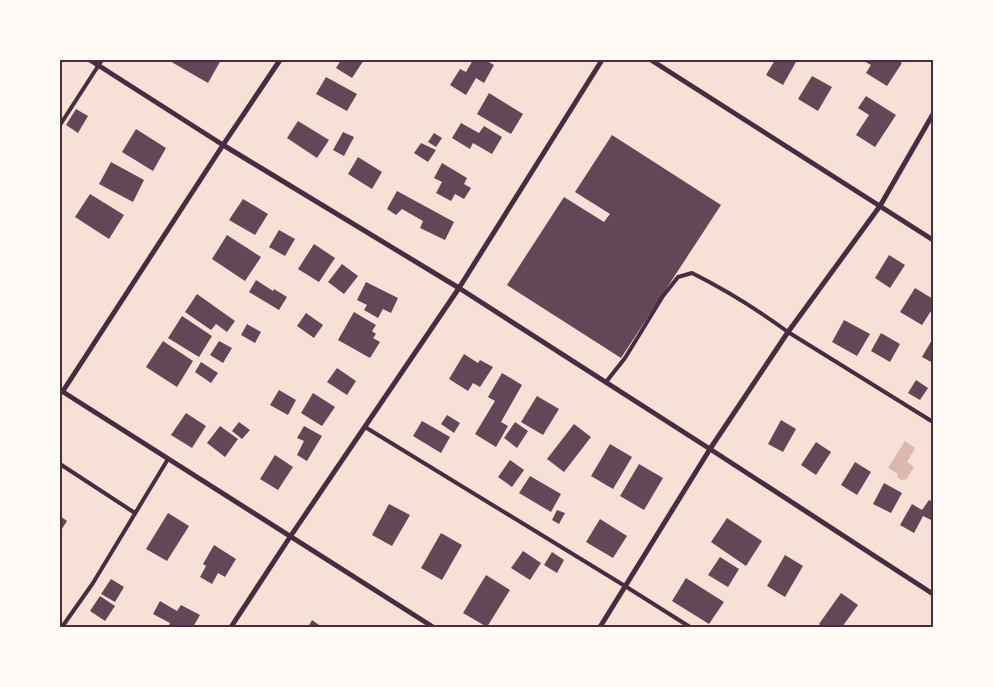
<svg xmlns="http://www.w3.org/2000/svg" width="993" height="687" viewBox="0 0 993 687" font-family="Karla,sans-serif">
  <rect width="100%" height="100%" fill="#f7e1d7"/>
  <path fill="#dcb8b0" d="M905,441L915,448L907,462L914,467L906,480L904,479L903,481L897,477L898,474L888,468Z"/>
  <g fill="#644757">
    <path d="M168,60H221L208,83Z"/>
    <path d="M341,60H364L352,78L336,68Z"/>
    <path d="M473,60H485L494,65L484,83L476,78L466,95L450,85L460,69L466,72Z"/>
    <path d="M775,60H793L796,62L783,85L766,75Z"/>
    <path d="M862,60H897L902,63L887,86L866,73L871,65Z"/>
    <path d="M812,76L832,87L818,111L798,99Z"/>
    <path d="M326,77L357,94L347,111L316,94Z"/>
    <path d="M489,93L523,114L511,134L477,114Z"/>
    <path d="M866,96L896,115L875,147L856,135L869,115L858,108Z"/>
    <path d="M76,109L88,116L78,133L66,125Z"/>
    <path d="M298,121L329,140L317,158L287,138Z"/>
    <path d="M461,123L479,133L484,126L502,137L492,154L473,143L470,149L452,138Z"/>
    <path d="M136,129L166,148L153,171L122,152Z"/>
    <path d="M343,132L354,137L344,156L333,150Z"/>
    <path d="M434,133L442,138L436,147L428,142Z"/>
    <path d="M612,135L721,205L621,358L507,285L564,197L604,222L610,214L575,192Z"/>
    <path d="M421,143L436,150L428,162L414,153Z"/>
    <path d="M358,157L382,172L372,189L348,174Z"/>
    <path d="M111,162L144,180L133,202L99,184Z"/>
    <path d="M442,163L467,178L464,184L471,188L464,199L455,194L451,201L436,193L442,182L434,178Z"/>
    <path d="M397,191L454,222L445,240L420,228L423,221L402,209L396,215L387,209Z"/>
    <path d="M90,194L124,215L109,239L75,217Z"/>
    <path d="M243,199L268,214L255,235L229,220Z"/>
    <path d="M279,230L295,239L285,256L269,247Z"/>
    <path d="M227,235L261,257L245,281L212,259Z"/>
    <path d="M314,244L335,258L319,282L298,269Z"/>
    <path d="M889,255L905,265L890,288L875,278Z"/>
    <path d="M342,264L358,276L344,294L328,282Z"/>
    <path d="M256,280L273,291L274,289L287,297L279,310L249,292Z"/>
    <path d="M366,282L398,298L391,313L383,309L378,318L364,310L367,305L357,300Z"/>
    <path d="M915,288L933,299V308L922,325L900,312Z"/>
    <path d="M197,294L235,321L227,332L216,324L211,330L185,312Z"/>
    <path d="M354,312L376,325L372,331L376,334L373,338L380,342L370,358L338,340Z"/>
    <path d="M306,313L323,325L314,338L297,326Z"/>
    <path d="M182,316L212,336L199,357L168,338Z"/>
    <path d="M844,320L870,334L857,356L832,342Z"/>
    <path d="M247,324L261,332L255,343L241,335Z"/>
    <path d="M881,333L900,344L890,362L871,351Z"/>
    <path d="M933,338V363L922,357Z"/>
    <path d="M163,341L193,361L177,387L146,367Z"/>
    <path d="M219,341L232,348L223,363L210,355Z"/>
    <path d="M464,354L478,363L480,360L493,367L480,387L473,383L468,391L449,379Z"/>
    <path d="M201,362L218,373L211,383L195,372Z"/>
    <path d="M337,368L356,381L347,395L327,382Z"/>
    <path d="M502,373L522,385L501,422L508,426L496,447L475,434L495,401L488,397Z"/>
    <path d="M916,380L928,388L920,400L908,393Z"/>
    <path d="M279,390L296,400L288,415L270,405Z"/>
    <path d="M313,393L335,407L322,426L301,413Z"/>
    <path d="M537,396L559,409L543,435L521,422Z"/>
    <path d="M186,413L206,426L192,448L171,435Z"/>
    <path d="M447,415L460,423L454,433L441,424Z"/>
    <path d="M781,420L796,429L783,452L768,444Z"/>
    <path d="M422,421L450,437L441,453L413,436Z"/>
    <path d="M239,422L250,430L242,439L232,431Z"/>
    <path d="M515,422L528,431L517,448L504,438Z"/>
    <path d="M574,424L591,437L564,472L547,459Z"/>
    <path d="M220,426L238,439L225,457L207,443Z"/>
    <path d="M304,426L322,436L307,461L297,455L304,441L297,438Z"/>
    <path d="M816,442L831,452L816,475L801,465Z"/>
    <path d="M610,444L632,457L613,489L591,476Z"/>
    <path d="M275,455L293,467L278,490L260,479Z"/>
    <path d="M510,460L524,470L512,487L498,477Z"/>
    <path d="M855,462L871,472L857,495L841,485Z"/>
    <path d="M639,464L663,478L644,510L620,496Z"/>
    <path d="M530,476L561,494L551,512L519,493Z"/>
    <path d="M884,483L902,493L891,513L873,504Z"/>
    <path d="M929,500L933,502V517L931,520L923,516L914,533L900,525L912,504L922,510Z"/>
    <path d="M389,504L410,515L392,546L372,535Z"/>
    <path d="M557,510L565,513L559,524L552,520Z"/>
    <path d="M168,513L189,526L167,561L146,549Z"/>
    <path d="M60,516L67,521L60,532Z"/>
    <path d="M727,518L762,541L746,566L711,542Z"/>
    <path d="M600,519L627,536L613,558L586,542Z"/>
    <path d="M441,533L462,545L442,580L421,568Z"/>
    <path d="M214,545L236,559L225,577L218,573L212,584L200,577L206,566L203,564Z"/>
    <path d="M523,551L541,563L530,580L511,568Z"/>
    <path d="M552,552L564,560L557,573L544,565Z"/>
    <path d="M785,555L803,566L785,597L767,586Z"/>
    <path d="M720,557L739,569L728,587L708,575Z"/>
    <path d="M486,575L510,590L487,627L463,613Z"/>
    <path d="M686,578L724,602L709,624L672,601Z"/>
    <path d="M111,579L124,587L115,602L101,594Z"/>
    <path d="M841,593L858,605L842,627H823L819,624Z"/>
    <path d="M100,596L115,606L105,621L90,611Z"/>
    <path d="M160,601L177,611L181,605L200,615L193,627H168L170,623L153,614Z"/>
    <path d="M312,620L322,627H308Z"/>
  </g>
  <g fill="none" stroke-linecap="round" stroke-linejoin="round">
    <g stroke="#4a2c40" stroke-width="4">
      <path d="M60,125L102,60"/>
      <path d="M606,382L625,358L663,296L678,277L692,273C726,290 758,310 788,332L933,422"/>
      <path d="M365,427L625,586L690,627"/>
      <path d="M60,464L135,513"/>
      <path d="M62,627L93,583L168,459"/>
    </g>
    <g stroke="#4a2c40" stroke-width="5">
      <path d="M90,60L223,145L459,288L710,449L933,594"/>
      <path d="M651,60L933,240"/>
      <path d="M60,390L433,627"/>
      <path d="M63,391L223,145L280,60"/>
      <path d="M231,627L290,537L459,288L602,60"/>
      <path d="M600,627L710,449L788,332L880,206L933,114"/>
    </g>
  </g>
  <rect width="993" height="687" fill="none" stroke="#fffaf5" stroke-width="122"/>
  <rect x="61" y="61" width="871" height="565" fill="none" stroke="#4a2c40" stroke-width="2"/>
</svg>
